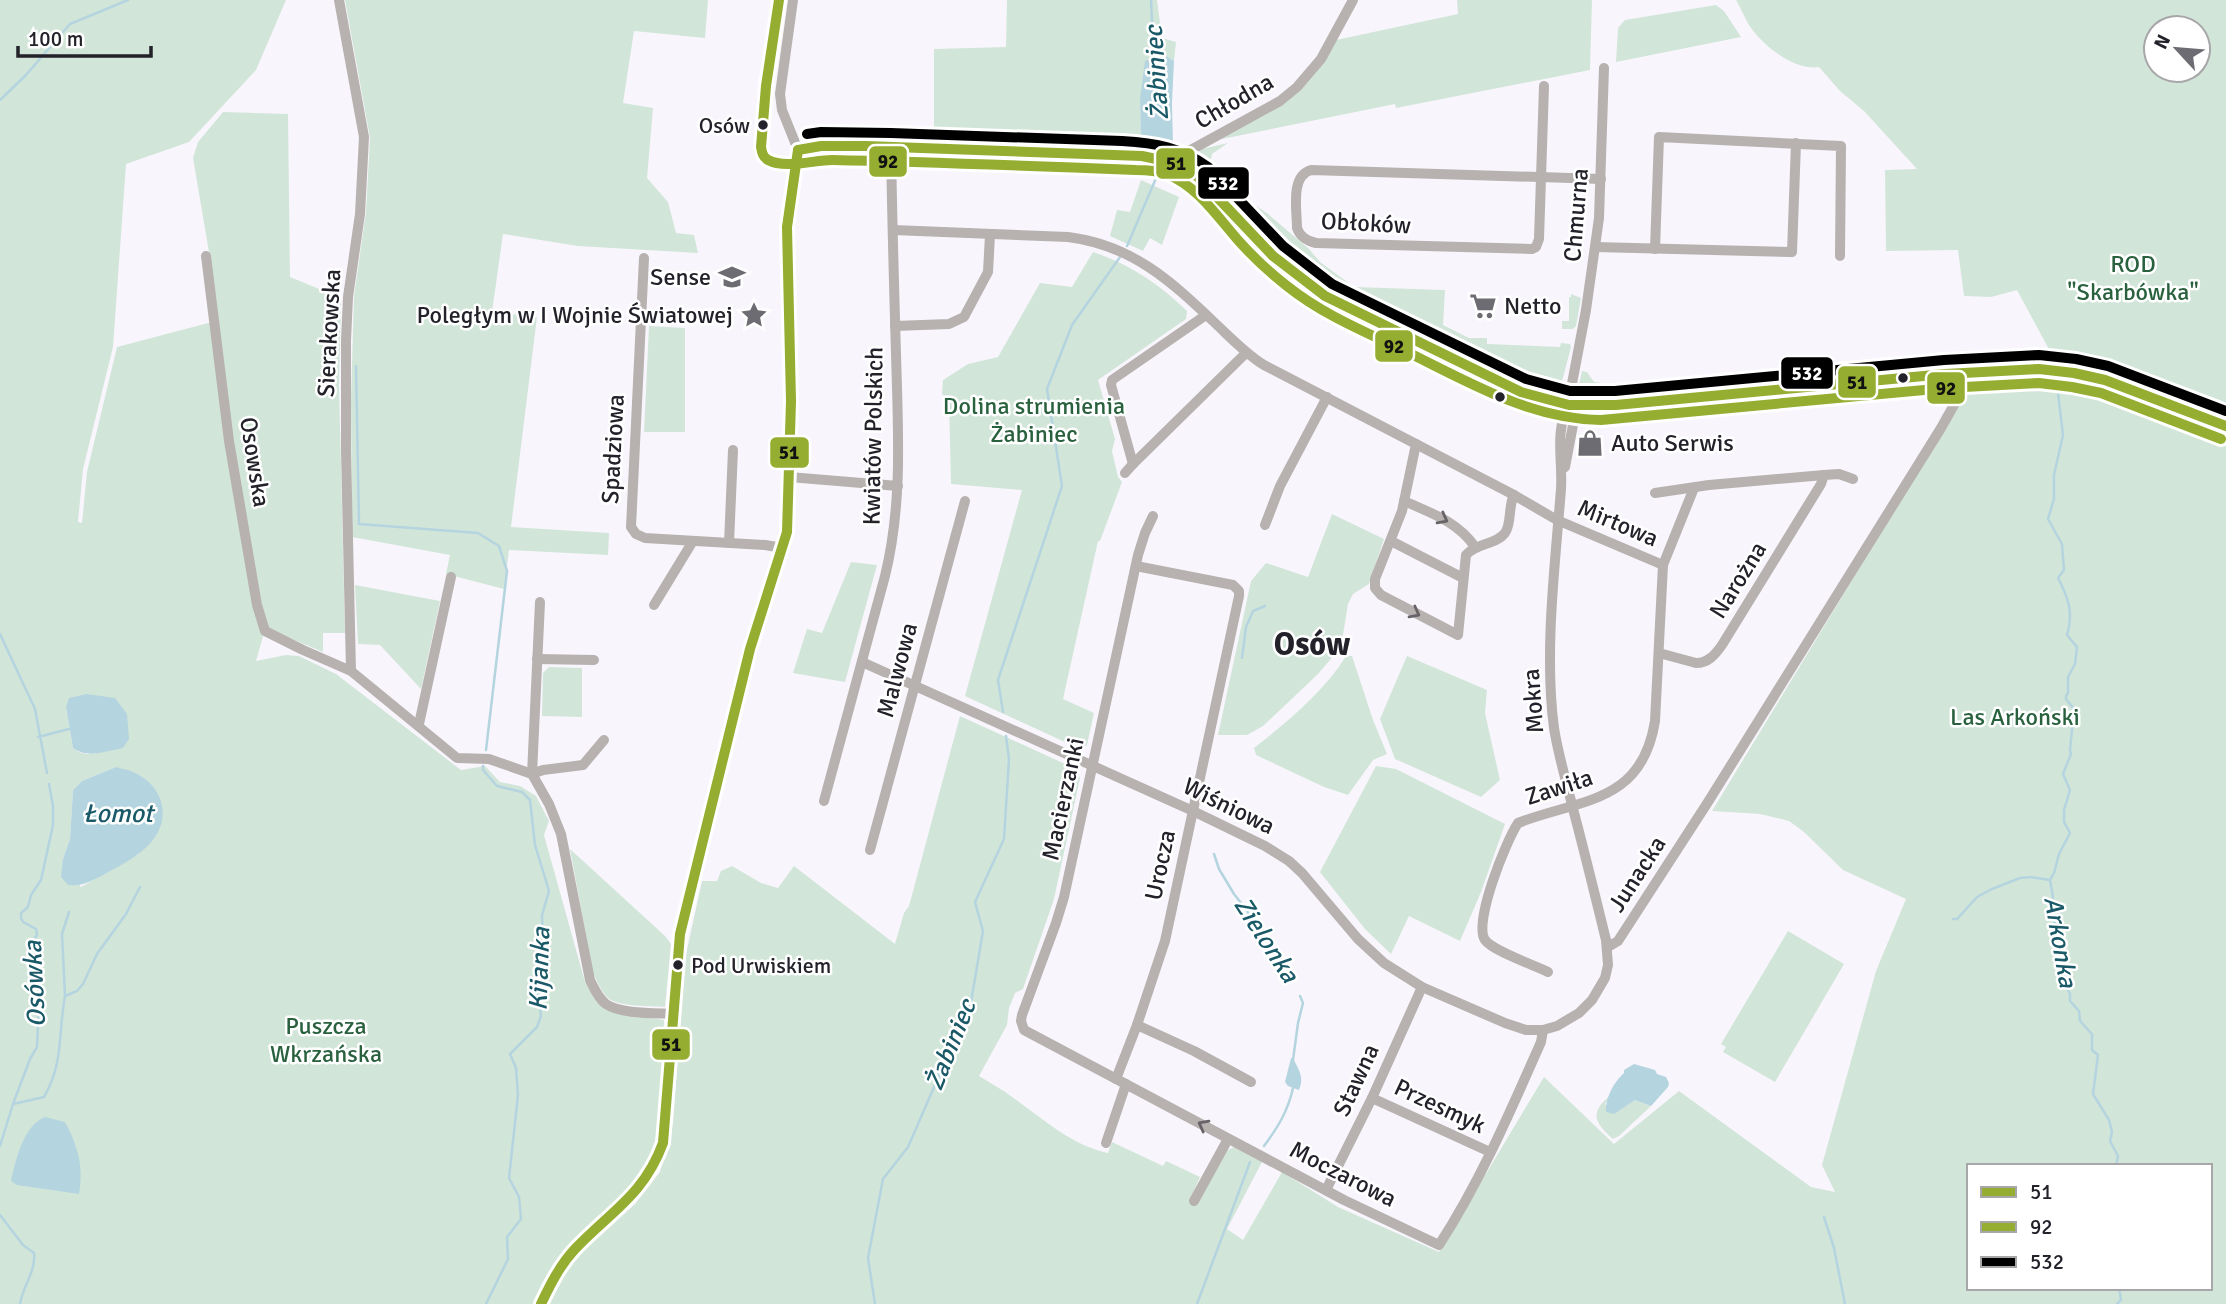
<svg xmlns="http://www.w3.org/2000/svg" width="2226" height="1304" viewBox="0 0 2226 1304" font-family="Signika,sans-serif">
  <rect width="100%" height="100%" fill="#f8f6fc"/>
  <g fill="#d2e5d9" fill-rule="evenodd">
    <path d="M0,0H286L256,70L189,142L126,164L113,347L83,469L78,522L82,523L87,472L117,347L212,322L264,633L256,661L286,655L299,656L336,674L461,770L485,766L500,782L520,786L536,796L549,821L544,835L585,982C608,1023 624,1012 664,1020C662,1061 664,1120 650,1159C645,1174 627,1188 616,1200C584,1231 549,1261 533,1304H0ZM66,707L107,751C94,754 84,757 73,748ZM116,767L139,854L81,887L63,859L70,839L73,790L82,781Z"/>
    <path d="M345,0H708L705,38L634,31L623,103L653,108L647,178L668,202L676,233L694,235L698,253L578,246L503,234L492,312L537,317L511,527L609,533L608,555L509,550L504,589L446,574L450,555L352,537L351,400L354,296L366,212L370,138Z"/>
    <path d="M1007,0H1157L1162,38L1176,42L1174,61L1166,56L1140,99L1141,146L934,140V49L1006,47Z"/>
    <path d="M1457,0H1592L1590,70L1396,108L1395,104L1217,140L1286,100L1336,40L1458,14Z"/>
    <path d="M1736,0H2226V415L2149,386L2145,377L2052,355L2017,290L1991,297L1964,296L1958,250L1886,251L1885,170L1917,169L1864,111L1840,91L1819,67C1794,71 1762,45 1749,25C1744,17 1741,8 1736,0ZM2156,28H2198V70H2156Z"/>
    <path d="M1716,5L1724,11L1741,37L1616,62L1618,28L1625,20Z"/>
    <path d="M223,112L288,114L290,277L341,298L339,385L345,633H323V652L266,628L232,441L210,258L193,158L198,142Z"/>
    <path d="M1228,143L1212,154L1209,173L1268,214L1309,249L1320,262L1354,287L1445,290L1443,325L1469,338H1487V344L1560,347L1561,343L1570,344L1571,347L1559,393L1553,392L1546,395L1532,389L1511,373L1495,366L1471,362L1356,306L1353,301L1321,283L1291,261L1193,158L1202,149Z"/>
    <path d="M1141,180L1179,197L1162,245L1150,238L1143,251L1110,236L1117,210L1130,212Z"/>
    <path d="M1093,252C1130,264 1159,284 1187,311L1186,319L1098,380L1115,439L1112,451L1118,477L1122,482L1100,541H1098L1063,699L1094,713L1087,745L1080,749L965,696L1022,490L951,484L949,400L942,394L943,380L968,364L998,357L1040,283L1072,287Z"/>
    <path d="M1571,294L1581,298L1576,326L1573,329H1562V321H1569V297H1571Z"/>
    <path d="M649,326L685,328V432H644Z"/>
    <path d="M1582,371L1587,372L1594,382L1638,387L1679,386V391L1586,398L1581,396L1578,390Z"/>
    <path d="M1973,381L2046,382L2110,393L2226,437V1304H550L560,1281L579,1255L635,1204L660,1172L673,1123L685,959L702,881H717L721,871L732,866L761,883L778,888L794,866L895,944L904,913L909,906L960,716L1076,769L1080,778L1054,899L1023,989L1015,993L1009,1008L1007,1025L979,1076C990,1083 1002,1089 1012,1097C1042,1118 1072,1146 1108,1153L1112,1142L1163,1166L1166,1161L1200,1177L1190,1199L1198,1204L1226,1151L1234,1147L1262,1162L1227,1229L1243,1240L1282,1172L1338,1207L1439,1252L1544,1077L1614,1144L1679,1091L1811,1187L1835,1192L1822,1165L1876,971L1906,899L1843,870L1804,832L1789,821L1760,814L1712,811ZM1969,1166H2210V1288H1969Z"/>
    <path d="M1332,514L1384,539L1369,584L1353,594L1348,604L1341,647L1318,674L1263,726L1247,735H1218L1251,581L1266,563L1308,577Z"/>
    <path d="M851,562L877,565L845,682L793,673L807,629L822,633Z"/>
    <path d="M355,585L440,601L421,689L380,645L358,644Z"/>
    <path d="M1346,656H1352L1373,720L1387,754L1373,760L1348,795L1324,787L1256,755L1254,748C1287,722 1324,692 1346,656Z"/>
    <path d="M1407,656L1487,690L1485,713L1500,780L1481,797L1395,759L1380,719Z"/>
    <path d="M549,667L582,668V717L542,716L543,673Z"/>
    <path d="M1376,766L1396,769L1505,824L1481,892L1460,941L1409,916L1391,954L1365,929L1320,872Z"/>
    <path d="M570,849L665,936L671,944L665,1007C651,1006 618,1007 608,998C601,992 597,980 593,973Z"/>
    <path d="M1788,931L1844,964L1775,1082L1723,1052L1726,1047L1721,1044Z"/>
    <path d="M1610,1096L1605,1104L1614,1113L1635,1100L1651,1106L1619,1136L1613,1139C1596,1124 1588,1113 1610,1096Z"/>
  </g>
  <g fill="#b4d4df">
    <path d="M1156,56H1166L1174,61L1172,103L1173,146H1141L1140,99L1145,61Z"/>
    <path d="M87,694L115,698L127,714L129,739L123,748C106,751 88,759 73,748L66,707L69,698Z"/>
    <path d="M116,767C123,769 131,770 137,774C161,786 171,814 155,837C145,852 127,862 112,870C97,878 85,887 68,885L61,877L63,859L70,839L73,790L82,781Z"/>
    <path d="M1291,1058H1293C1298,1069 1305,1077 1299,1090L1288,1086L1285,1082Z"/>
    <path d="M1634,1064L1655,1070L1657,1074L1666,1077L1669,1083L1668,1087L1651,1106L1635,1100L1614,1114L1606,1112C1605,1098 1614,1082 1624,1073V1070Z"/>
    <path d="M45,1117L65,1122C78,1146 84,1167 79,1194L17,1185L11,1181C16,1159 23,1126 45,1117Z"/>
  </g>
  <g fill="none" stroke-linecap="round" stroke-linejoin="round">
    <g stroke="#b4d4df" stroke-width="2.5">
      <path d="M1151,0L1154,60"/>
      <path d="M0,100L26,75L70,24L128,0"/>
      <path d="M1127,246L1157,176"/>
      <path d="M356,366L359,524L478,533L499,546L507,571L486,750"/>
      <path d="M2058,393L2063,435L2054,475V499L2048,519L2062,544L2064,570L2058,578C2068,597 2074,613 2067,635L2077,647L2075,664L2068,677V693L2066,696V699L2074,709L2070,750L2071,754L2063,774L2070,790L2064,810V822L2070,833L2059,854L2054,873L2050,880L2053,897L2050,910L2056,927L2057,948L2064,971L2065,984L2070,994V1001L2079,1011L2080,1021L2092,1034V1050L2098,1055L2093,1094L2109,1120L2112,1132L2110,1141L2118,1156L2116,1166"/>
      <path d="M0,634L35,709L47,773"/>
      <path d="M1242,658L1246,627L1253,611L1265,606"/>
      <path d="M1003,712L998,680L1062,486L1047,389L1072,325L1120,257"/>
      <path d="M38,737L69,729"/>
      <path d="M483,766V770L497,786L522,792L530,800L535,845L549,891L542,915L543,956L536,974L541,1016L537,1027L510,1054L516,1068L518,1095L509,1178L519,1197L521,1219L507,1237L508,1259L486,1304"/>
      <path d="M1214,854L1219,869L1234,894L1248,912V916L1255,926L1262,930L1279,958L1294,976"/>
      <path d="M1953,919H1957L1977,897L1992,889L2020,878L2031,877L2050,880"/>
      <path d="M65,995L62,934L69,912"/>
      <path d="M1293,1060L1298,1023L1303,1003L1300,996"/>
      <path d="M13,1104L44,1097C64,1063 58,1033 65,996L77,991L83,984L97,954L126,914L140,887"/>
      <path d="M0,1146L13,1104L30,1059L37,1047L40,980L29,952V946L37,935L36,929L23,922L21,918V913L28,907L31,895L41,880L53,825V806L49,784"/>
      <path d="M1264,1146C1278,1127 1288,1111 1293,1088"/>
      <path d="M0,1215L23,1245L34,1253C36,1272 23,1285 20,1304"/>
      <path d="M1824,1217L1834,1248L1845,1304"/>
      <path d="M875,1304L868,1258L883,1179L908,1147L971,1002L983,931L975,902L1004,839L1009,759L1006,736"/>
      <path d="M1197,1304L1250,1162"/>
      <path d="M2117,1304L2121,1300L2119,1288"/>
    </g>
    <g stroke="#b7b1b0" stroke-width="10">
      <path d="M339,0L364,137L360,214L348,297L346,340V451L351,671"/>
      <path d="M793,0L780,94L782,110L798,150"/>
      <path d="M1544,86L1539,239L1536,247L1532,249L1316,243C1307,241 1300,237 1297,228C1297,210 1290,176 1311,170L1601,179"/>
      <path d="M1175,163L1189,151L1280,101L1297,87L1321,59L1353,0"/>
      <path d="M893,230L1068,237C1132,245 1171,281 1215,323C1231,338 1246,354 1264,365L1514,495L1557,520L1663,565"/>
      <path d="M1595,247L1792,252L1796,143"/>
      <path d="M1655,249L1659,137L1841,146L1840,256"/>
      <path d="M206,256L229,441L257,605L265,631L303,650L351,671L457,758L489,759L532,774L549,804L561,834L590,980C594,988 598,998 606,1004C620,1014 655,1013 674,1014"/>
      <path d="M644,258L631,527L636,534L645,538L765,545L783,548"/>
      <path d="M1206,315L1112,380L1111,385L1133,464L1246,353"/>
      <path d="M895,326L949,324L964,317L988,272L990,235"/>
      <path d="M1416,444L1402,511L1375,579V588L1381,595L1458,635L1466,555C1476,543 1496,545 1505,533C1512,523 1508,506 1514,495"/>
      <path d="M1565,467L1573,425L1569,405L1570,394L1586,310L1599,218L1604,68"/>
      <path d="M1125,473L1133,464"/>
      <path d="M789,477L898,486"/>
      <path d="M1655,493L1709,485L1824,475L1839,474L1853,479"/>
      <path d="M1404,501C1431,513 1458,522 1475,547"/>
      <path d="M1153,516L1145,533L1138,555L1064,897L1056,923L1022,1015L1021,1021L1024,1030L1344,1200L1439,1245C1480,1182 1511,1110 1541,1042L1543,1030"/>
      <path d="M1265,525L1280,486L1327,397"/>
      <path d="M1391,541L1463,578"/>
      <path d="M729,543L733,450"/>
      <path d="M540,602L532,774L543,770L583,765L604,740"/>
      <path d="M654,605L693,541"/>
      <path d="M1659,653L1696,663C1708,663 1715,655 1722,645L1821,484L1824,475"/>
      <path d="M537,659L594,660"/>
      <path d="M862,662L1193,811L1265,846L1289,861L1302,873L1358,939L1384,963L1422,987L1505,1023L1526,1030H1543L1557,1026L1579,1013L1592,1000L1605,978L1608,965L1606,940C1595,895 1584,850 1572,805C1566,780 1558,754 1554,728C1544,652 1555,566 1561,489C1563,462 1554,430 1569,405"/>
      <path d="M419,724L451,577"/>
      <path d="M824,801L885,576C903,503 898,429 896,354C894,285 892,216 891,147"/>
      <path d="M870,850L965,501"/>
      <path d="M1608,947L1618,941L1708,802L1941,428L1964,387L1969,373"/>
      <path d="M1548,972C1534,965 1493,951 1485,940C1473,923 1506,841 1518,823C1580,799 1642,804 1655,721L1663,565L1694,488"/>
      <path d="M1137,1025L1194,1051L1251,1082"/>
      <path d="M1116,1079L1137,1025L1165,941L1239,596V591L1233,585L1136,566"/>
      <path d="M1372,1098L1490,1152"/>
      <path d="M1106,1143L1126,1084"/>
      <path d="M1326,1190L1372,1098L1422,987"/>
      <path d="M1194,1201L1228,1139"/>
    </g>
    <path stroke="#b7b1b0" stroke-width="12" d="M541,1304C550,1284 560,1265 575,1249C608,1215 650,1192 663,1143L680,934L750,649L787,532L791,401L787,227L798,150L821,146H866L1122,155C1140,156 1158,156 1175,163C1207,176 1235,217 1258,241C1278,262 1300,280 1325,296L1521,392L1549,401L1569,405H1616L1945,374L2039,369L2074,373L2105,380L2226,426"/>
    <defs>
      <g id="bus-1">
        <path d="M798,150L821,146H866L1142,156L1175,163L1198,177L1273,256L1325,296L1521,392L1569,405H1616L1945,374L2039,369L2074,373L2105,380L2226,426"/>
        <path d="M541,1304C550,1285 560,1265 575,1249C610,1212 644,1195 663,1143L680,934L750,649L787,532L791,401L787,227L798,150"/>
      </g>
      <path id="bus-2" d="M779,0L766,86L761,147C762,153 763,157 768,160C785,169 814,160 832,160C933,162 1035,166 1136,170C1147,170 1158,171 1167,174C1197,186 1217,216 1237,239C1252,256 1269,272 1287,286C1322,314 1363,331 1403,350C1467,381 1529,419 1601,420L1946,388L2039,383L2072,387L2101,393L2221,439"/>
      <path id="bus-3" d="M807,134L821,132L891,133L1122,141C1155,143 1181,147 1208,167L1283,246L1332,284L1526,379L1570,391H1615L1944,360L2039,355L2076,359L2108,366L2226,411"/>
    </defs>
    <use href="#bus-1" stroke="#fff" stroke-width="16"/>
    <use href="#bus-2" stroke="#fff" stroke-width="16"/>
    <use href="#bus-3" stroke="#fff" stroke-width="16"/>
    <use href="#bus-1" stroke="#95ad30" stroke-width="10"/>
    <use href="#bus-2" stroke="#95ad30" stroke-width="10"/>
    <use href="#bus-3" stroke="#000" stroke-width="10"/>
  </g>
  <defs><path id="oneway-chevron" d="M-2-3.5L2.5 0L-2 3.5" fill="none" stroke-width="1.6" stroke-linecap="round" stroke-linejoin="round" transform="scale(1.75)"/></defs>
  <g stroke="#666266">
    <use href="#oneway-chevron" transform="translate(1443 519) rotate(28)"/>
    <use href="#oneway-chevron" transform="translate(1415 613) rotate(28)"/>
    <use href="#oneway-chevron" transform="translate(1203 1125) rotate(-152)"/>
  </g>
  <defs>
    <symbol id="school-bare" viewBox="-9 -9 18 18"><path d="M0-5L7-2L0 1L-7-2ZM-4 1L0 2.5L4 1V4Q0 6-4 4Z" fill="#6e6c73" stroke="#fff" stroke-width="2.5" paint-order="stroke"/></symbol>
    <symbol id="supermarket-bare" viewBox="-9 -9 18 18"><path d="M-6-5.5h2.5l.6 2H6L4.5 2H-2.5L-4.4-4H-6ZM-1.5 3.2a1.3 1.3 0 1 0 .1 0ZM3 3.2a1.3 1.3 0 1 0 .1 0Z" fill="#6e6c73" stroke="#fff" stroke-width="2.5" paint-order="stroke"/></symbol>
    <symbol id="sight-bare" viewBox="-9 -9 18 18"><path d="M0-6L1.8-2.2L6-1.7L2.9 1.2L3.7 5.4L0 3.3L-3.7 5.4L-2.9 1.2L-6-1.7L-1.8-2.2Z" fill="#6e6c73" stroke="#fff" stroke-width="2.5" paint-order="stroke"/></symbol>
    <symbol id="shop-bare" viewBox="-9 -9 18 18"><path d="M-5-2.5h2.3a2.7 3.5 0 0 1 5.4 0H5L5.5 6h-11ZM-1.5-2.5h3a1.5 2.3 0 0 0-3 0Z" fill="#6e6c73" stroke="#fff" stroke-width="2.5" paint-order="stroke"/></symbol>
  </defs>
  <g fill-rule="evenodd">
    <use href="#school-bare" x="713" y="258" width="38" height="38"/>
    <use href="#supermarket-bare" x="1464" y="287" width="38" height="38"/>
    <use href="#sight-bare" x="735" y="296" width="38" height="38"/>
    <use href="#shop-bare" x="1571" y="424" width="38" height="38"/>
  </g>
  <g fill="#232129" stroke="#fff" stroke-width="2.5">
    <circle cx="763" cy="125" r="6"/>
    <circle cx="1903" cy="378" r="6"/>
    <circle cx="1500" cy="397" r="6"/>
    <circle cx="678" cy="965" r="6"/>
  </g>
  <g text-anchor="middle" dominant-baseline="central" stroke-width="5" stroke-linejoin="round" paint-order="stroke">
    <g font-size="22" fill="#232129" stroke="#fff" text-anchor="end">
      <text x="750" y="125">Osów</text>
      <text x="691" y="965" text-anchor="start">Pod Urwiskiem</text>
    </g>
    <g font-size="24" fill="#232129" stroke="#fff">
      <text transform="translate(1234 101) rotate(-30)">Chłodna</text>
      <text transform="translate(1576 215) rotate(-85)">Chmurna</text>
      <text transform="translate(1366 223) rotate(3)">Obłoków</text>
      <text transform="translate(329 333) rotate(-87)">Sierakowska</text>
      <text transform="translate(873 436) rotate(-89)">Kwiatów Polskich</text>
      <text transform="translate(613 449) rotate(-87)">Spadziowa</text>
      <text transform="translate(255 462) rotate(81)">Osowska</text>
      <text transform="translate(1618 523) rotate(23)">Mirtowa</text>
      <text transform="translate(1738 580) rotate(-58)">Narożna</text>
      <text transform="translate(897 670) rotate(-75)">Malwowa</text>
      <text transform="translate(1533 701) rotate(-94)">Mokra</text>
      <text transform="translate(1559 787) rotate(-18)">Zawiła</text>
      <text transform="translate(1063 799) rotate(-78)">Macierzanki</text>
      <text transform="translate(1229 806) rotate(26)">Wiśniowa</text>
      <text transform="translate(1160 865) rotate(-78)">Urocza</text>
      <text transform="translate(1637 874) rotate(-57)">Junacka</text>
      <text transform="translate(1356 1080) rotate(-65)">Stawna</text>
      <text transform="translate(1440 1106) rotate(25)">Przesmyk</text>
      <text transform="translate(1343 1174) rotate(27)">Moczarowa</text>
    </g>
    <g font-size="24" fill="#29613e" stroke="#fff">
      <text x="2133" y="264">ROD<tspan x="2133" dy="28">"Skarbówka"</tspan></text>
      <text x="1034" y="406">Dolina strumienia<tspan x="1034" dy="28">Żabiniec</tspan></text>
      <text x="2015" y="717">Las Arkoński</text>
      <text x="326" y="1026">Puszcza<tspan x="326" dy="28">Wkrzańska</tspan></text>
    </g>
    <g font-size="24" fill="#232129" stroke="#fff" text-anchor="end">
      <text x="711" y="277">Sense</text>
      <text x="1504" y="306" text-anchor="start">Netto</text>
      <text x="733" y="315">Poległym w I Wojnie Światowej</text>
      <text x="1611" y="443" text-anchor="start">Auto Serwis</text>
    </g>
    <g font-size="26" font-style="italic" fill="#1a5967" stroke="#fff">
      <text transform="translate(1157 73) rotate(-94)">Żabiniec</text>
      <text x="118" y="814">Łomot</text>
      <text transform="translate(1266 940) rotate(57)">Zielonka</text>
      <text transform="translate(2060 942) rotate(80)">Arkonka</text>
      <text transform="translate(540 969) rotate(-88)">Kijanka</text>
      <text transform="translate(35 984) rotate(-93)">Osówka</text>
      <text transform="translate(951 1045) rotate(-68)">Żabiniec</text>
    </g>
    <g font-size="32" font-weight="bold" fill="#232129" stroke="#fff">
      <text x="1312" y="644">Osów</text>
    </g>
  </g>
  <g stroke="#fff" stroke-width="2.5">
    <rect x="868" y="145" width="40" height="33" rx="7" fill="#95ad30"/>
    <rect x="1155" y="147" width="41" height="33" rx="7" fill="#95ad30"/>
    <rect x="1197" y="166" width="53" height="34" rx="7" fill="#000"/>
    <rect x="1374" y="329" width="40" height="34" rx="7" fill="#95ad30"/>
    <rect x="1780" y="356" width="54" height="34" rx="7" fill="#000"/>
    <rect x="1837" y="365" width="40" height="34" rx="7" fill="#95ad30"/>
    <rect x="1926" y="371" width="40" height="34" rx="7" fill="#95ad30"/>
    <rect x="769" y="436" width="41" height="33" rx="7" fill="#95ad30"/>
    <rect x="651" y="1028" width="40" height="33" rx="7" fill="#95ad30"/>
  </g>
  <g font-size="19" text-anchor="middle" font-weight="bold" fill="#fff">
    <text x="1223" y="190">532</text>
    <text x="1807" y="380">532</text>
  </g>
  <g font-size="19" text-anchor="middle" font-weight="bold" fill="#111">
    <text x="888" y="168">92</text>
    <text x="1176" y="170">51</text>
    <text x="1394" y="353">92</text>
    <text x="1857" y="389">51</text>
    <text x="1946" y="395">92</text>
    <text x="789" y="459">51</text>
    <text x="671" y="1051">51</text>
  </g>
  <rect x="1967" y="1164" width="245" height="126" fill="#ffffff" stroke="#a7a6a9" stroke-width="2"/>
  <rect x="1981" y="1187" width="35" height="10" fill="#95ad30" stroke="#a7a6a9" stroke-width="2"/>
  <text x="2030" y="1199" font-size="21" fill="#232129">51</text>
  <rect x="1981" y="1222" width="35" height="10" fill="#95ad30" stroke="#a7a6a9" stroke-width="2"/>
  <text x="2030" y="1234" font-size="21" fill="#232129">92</text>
  <rect x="1981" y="1257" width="35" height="10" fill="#000000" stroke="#a7a6a9" stroke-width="2"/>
  <text x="2030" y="1269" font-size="21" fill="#232129">532</text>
  <g transform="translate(2177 49) rotate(296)"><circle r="33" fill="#ffffff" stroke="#a7a6a9" stroke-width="2"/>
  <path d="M0-5L12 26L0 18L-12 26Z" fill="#6e6c73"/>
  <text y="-10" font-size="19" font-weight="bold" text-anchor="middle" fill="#232129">N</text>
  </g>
  <path d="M18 46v10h133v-10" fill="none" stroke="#232129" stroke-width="3.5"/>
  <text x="28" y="46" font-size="21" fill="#232129" stroke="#ffffff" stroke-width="5" paint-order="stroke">100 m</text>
</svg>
